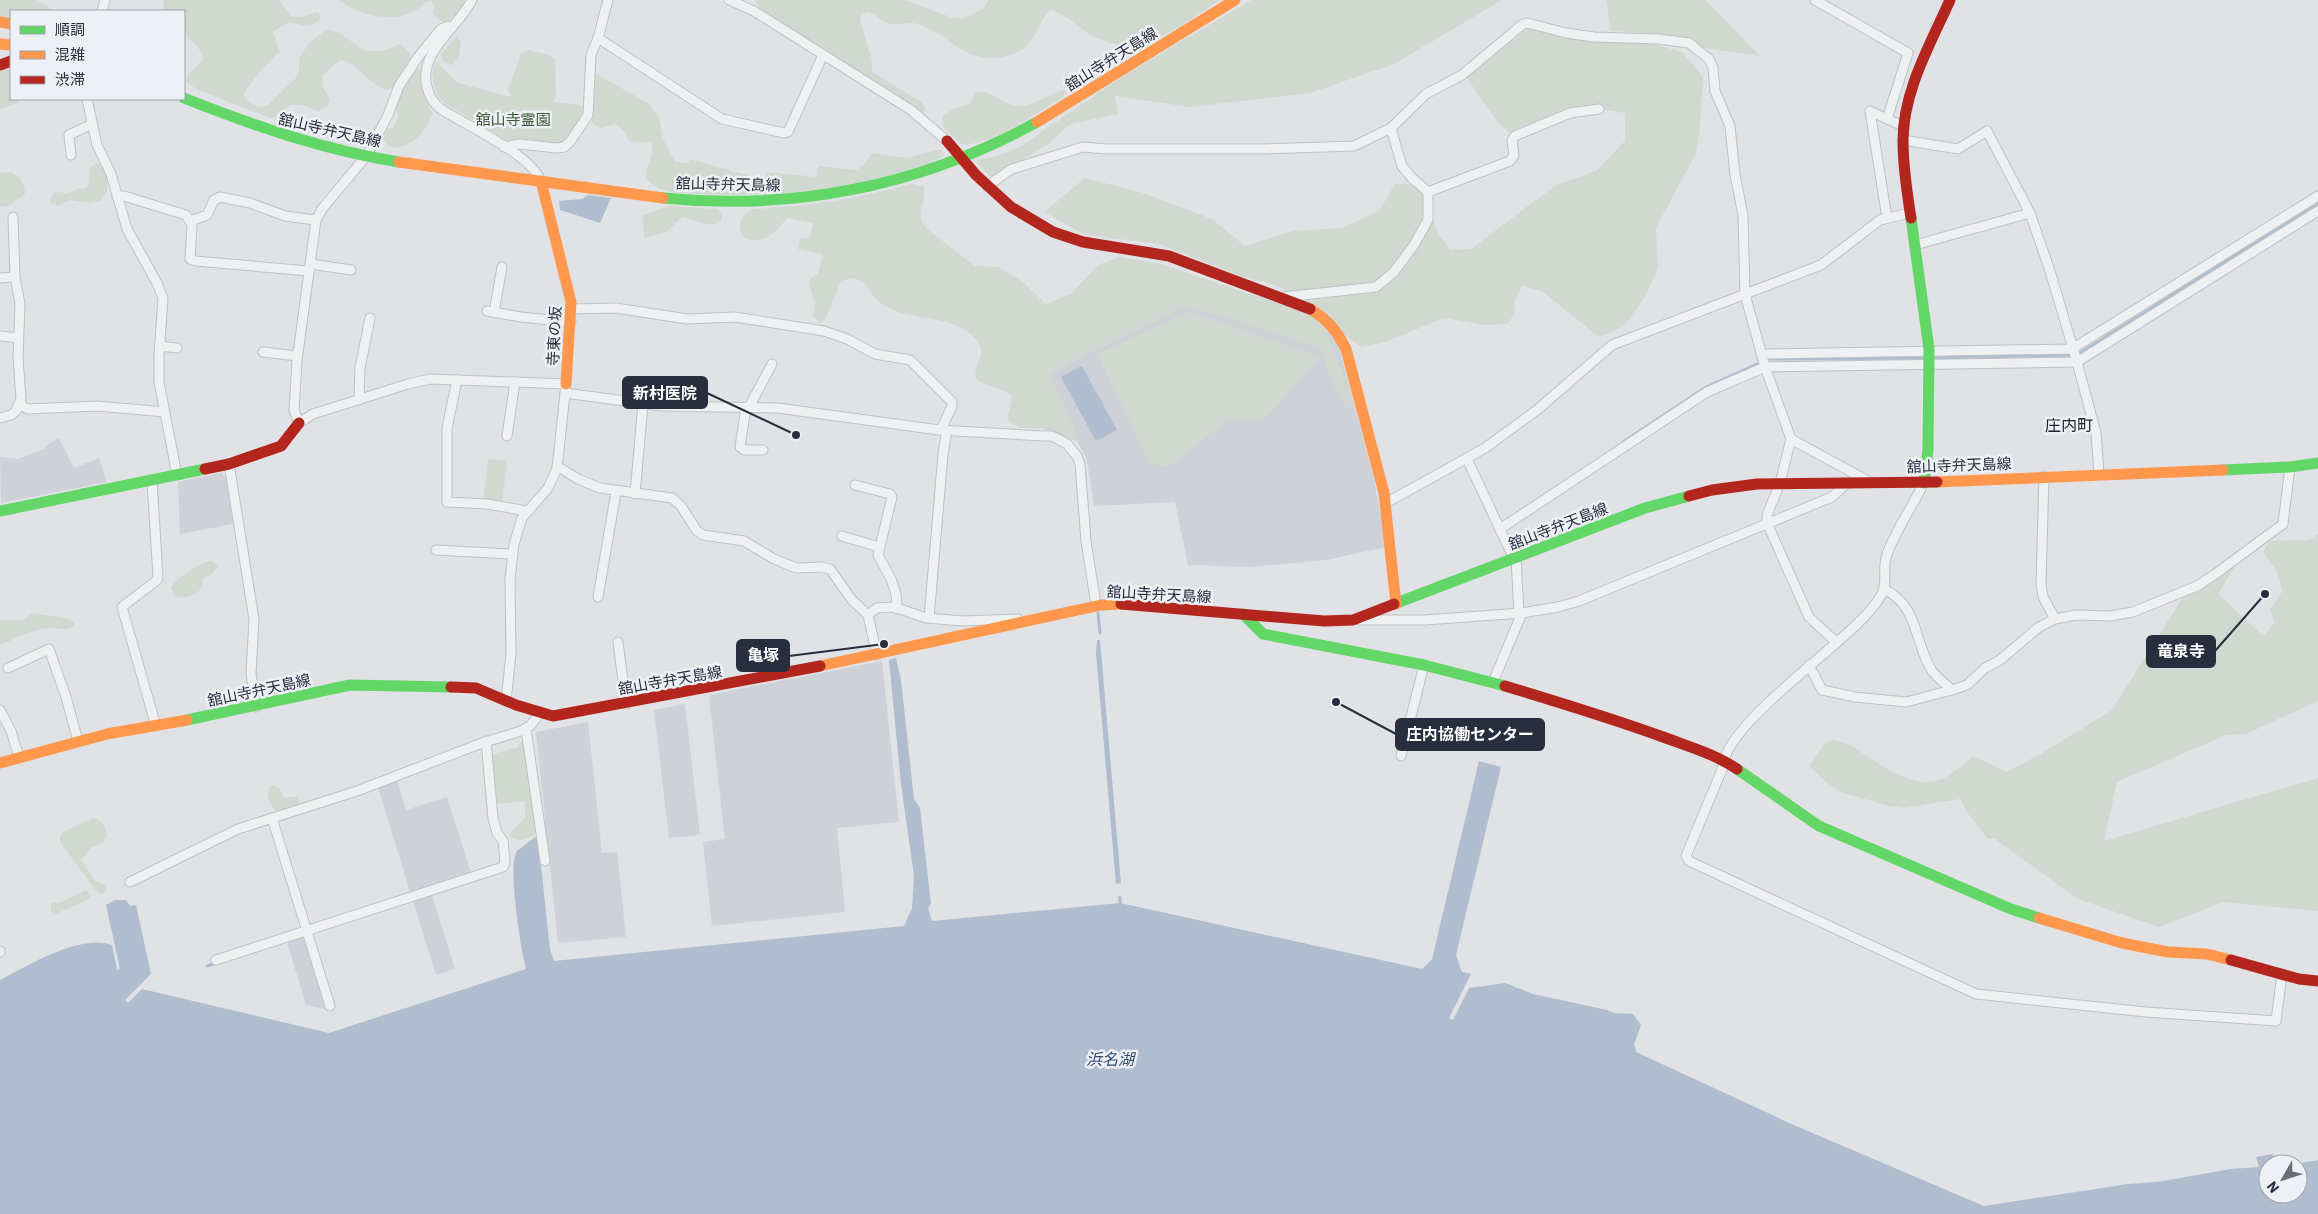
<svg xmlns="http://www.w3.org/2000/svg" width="2318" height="1214" viewBox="0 0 2318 1214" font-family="'IBM Plex Sans','Noto Sans JP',sans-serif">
  <rect width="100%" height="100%" fill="#e0e2e5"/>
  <g fill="#ced1d8">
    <path d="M1260,296L1326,329L1338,344L1374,479L1386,547L1326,560L1252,567L1188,565L1175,502L1094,506L1087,460L1077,441L1042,428L1047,356L1196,301Z"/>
    <path d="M59,438L74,468L99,458L107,482L1,503L0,457L18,459L45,449V446Z"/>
    <path d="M220,473L226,477L233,524L180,534L178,482Z"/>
    <path d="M882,661L899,822L837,828L845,912L712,926L703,842L725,839L709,695Z"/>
    <path d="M685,704L700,835L669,838L654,710Z"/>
    <path d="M588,722L602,853L617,852L626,937L558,943L536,732Z"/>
    <path d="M397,780L406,810L447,797L472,876L411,895L378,787Z"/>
    <path d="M432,895L455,969L436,975L413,901Z"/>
    <path d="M306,936L328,1009H326L306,1005L287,942Z"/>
  </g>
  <g fill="#d0d8d0">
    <path d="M0,0H37L54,11H11V19L0,17Z"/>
    <path d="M164,0H279L292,17H302L317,12L320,14L321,17C312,30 303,25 290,22L273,31L279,52L262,69L243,94C247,104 259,110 268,105L296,78L299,73V58L309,43L323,32L331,30L341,34L365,51H382L401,44L409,53L412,60L396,85L389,90C369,87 355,60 340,60L323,75L322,85L330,100L328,106L318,111L302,105H290L280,116L270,118L196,89L185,81C188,70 200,67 204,58L198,47L184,33V11H163Z"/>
    <path d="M339,0H464L465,2L454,17L445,22C438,20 435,18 433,11L435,7L431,1C423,2 421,8 414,11C394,24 357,15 339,0Z"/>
    <path d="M755,0H904L953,18L963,19L984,8L989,0H1220C1195,15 1160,44 1132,46C1118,47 1103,41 1091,35C1078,28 1067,15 1052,10C1038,15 1039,46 1013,54C966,70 952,34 917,24C908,21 899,26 890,24C881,21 875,13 866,12L861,16L860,21L872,60V72L921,102L925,107L924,113L768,15L759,7Z"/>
    <path d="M1251,0H1502L1394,64L1310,93L1190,107L1115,96L1118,114L1070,124L1046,146L991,177L977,163V160L998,156L1020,147L1120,78Z"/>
    <path d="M1606,0H1705L1760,56L1705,48L1663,34L1611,31Z"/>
    <path d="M1534,24L1634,39L1682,52L1703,77L1700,128L1696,153L1656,228L1658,268L1645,297L1623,327L1599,337L1543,292L1522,285L1514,303L1515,314L1507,324L1485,325L1444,318L1385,342L1361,347L1281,287L1241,276L1159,244L1086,235L1044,212L1085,178L1143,193L1212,219L1245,246L1293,231L1342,228L1379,211L1395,184H1418L1439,235L1450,250L1471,249L1556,185L1596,171L1625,141V113L1599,109L1561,117L1515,136L1499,124L1466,77Z"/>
    <path d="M457,36L461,42L459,56L454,64L451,65L443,61L441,54Z"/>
    <path d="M528,50L549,55L555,59L556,97L553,102L586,106V115L563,144L505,139L447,105L439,98L434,84L432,72L436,61L458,83L511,97L508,90L521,53Z"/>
    <path d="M11,66V99H21L17,103L0,109V70Z"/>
    <path d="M417,67L420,71L423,94L433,114C425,131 410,151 390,147L382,138L388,129L393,128L399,114L395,109L402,87Z"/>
    <path d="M596,74L648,103L659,117L663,139L675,162L688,163L690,159L764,180L767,172L817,177L818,166L856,170L864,164L872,153L907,158L940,149L944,154C938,163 923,165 913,168C845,190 771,198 700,194C684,193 665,194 652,184C636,173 658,158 651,143L629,141L623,130L615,124L601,128L593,124L591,116L594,75Z"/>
    <path d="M1064,90L1067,91L1062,98C1040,111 985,149 961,144L943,127V116L955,108L969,105L976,92C993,89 1004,106 1020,106C1031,106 1052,93 1064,90Z"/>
    <path d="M96,163L99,164C108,176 111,188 102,200L90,203L69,200L58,206L51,203L50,199L55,192L67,193L77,189L86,188L89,184L90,168Z"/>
    <path d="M11,172C20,176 25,184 25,194L8,206L0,207V173Z"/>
    <path d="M912,184L924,186C927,203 914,211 926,228L975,266L998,267L1023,282L1046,304L1071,294L1098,265L1120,257L1161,264L1312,315L1326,329L1355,407L1347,408C1335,390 1325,370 1322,349L1211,313L1182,307L1050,374L1076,431L1077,441L1052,428H1020L1009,421L1008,416L1012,396C1002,386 985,388 976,378C972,365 988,355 978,342C959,316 923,321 896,311C891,308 880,304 876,299C866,288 869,281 851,278L841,281L826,318L820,323L813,316L815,303L809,284L810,279L818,273L823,254L798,249L800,238L810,239L813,223L787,218C776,232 766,243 746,239C735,229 740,214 753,209C807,207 859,198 912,184Z"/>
    <path d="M670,206L716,209L722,214C723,235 692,218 682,217L666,232L645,238L642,220L643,215Z"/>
    <path d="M1188,312L1321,357L1264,420H1228L1169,467L1150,464L1097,354Z"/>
    <path d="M488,459L507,461L502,504L483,502Z"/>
    <path d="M2318,534V701L2246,734L2226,735L2117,782L2104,841L2318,778V911L2223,902L2159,927L2078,899L1995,839H1988L1969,815L1960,799L1904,808L1889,806L1841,792L1826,782L1809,766L1825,743L1834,740C1841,742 1849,744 1855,748C1877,762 1907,787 1935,781C1950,778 1962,765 1973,756L2006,772L2041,754L2112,710L2188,589L2241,556L2218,594L2263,636L2275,622L2270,610L2283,590L2276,570L2263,552L2270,541L2309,540Z"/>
    <path d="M211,561L218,565L213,573L203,579C202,581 203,584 202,587C198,596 181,601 173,595L171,587C180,576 198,564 211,561Z"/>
    <path d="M32,613L70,619L75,624C69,633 58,627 49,628C32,629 15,639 0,645V620H22Z"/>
    <path d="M521,741H523L537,832C530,839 518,843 510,837L509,834L525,818V801L495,804L490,755L518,747Z"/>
    <path d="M273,785L279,788L284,798L298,796L300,802L295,806L277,811C270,806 265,794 270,787Z"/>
    <path d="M93,818C103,819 105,827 107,836L102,844L91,847L81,860L95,881C101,884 105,882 106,890L102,894L96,891L60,842V836L63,832Z"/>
    <path d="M84,891H87L91,896L87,900L56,914L51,911V903L61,902Z"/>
  </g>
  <g fill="#afbdcf">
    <path d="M588,195L611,198L600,223L560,210L559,201L582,199Z"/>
    <path d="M1082,366L1117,430L1096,441L1061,377Z"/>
    <path d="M1097,640H1100L1121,883L1116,884L1096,653Z"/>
    <path d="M896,658L901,680L914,799L920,808L931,904L928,908L932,921L1120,903L1422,969L1432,959L1479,761L1501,767L1456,955L1462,972L1471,974L1449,1018L1453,1020L1469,988L1505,983L1533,994L1607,1010L1614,1013L1633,1014L1641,1025L1634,1044L1636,1052L1796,1126L1984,1206L2128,1184L2157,1182L2231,1169L2259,1167L2256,1157L2273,1154L2275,1164H2268V1194H2298V1164H2295L2318,1160V1214H0V980C27,966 81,933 112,945L117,970L120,969L106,905L115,900H126L130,906L136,905L151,974L125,1000L128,1003L142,989L329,1033L526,969C521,951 507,864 517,851C518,850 533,839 535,837L538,838L550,949L554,961L904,926L912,908L914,876L901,784L889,660Z"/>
  </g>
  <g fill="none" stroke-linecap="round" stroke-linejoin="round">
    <g stroke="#afbdcf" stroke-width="3">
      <path d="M2080,353L2318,203"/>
      <path d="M1932,358L2070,355"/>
      <path d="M1769,359L1926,358"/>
      <path d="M1623,442L1706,387L1757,364"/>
      <path d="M1098,613L1100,633"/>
      <path d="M1120,897V903"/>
      <path d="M207,966L216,963"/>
    </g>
    <defs>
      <g id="street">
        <path d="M472,0C458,28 418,52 427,87C429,96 433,103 441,109C468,127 528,152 541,181"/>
        <path d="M608,0L598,38L722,119L784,133L788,132L823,55"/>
        <path d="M729,0L754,11L911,110L947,141"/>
        <path d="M1815,0L1908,53L1887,119L1905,127"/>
        <path d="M102,11L105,0"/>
        <path d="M452,28L448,26L441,29L418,57L399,86L388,115L367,155L322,209L316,220L297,361L294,410L299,423L313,414L408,384L430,379L566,384L557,469L548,488L522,518L514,544L510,579L511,654L506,701"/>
        <path d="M87,99L97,145L111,174L127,229L157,283L163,298L159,356V382L177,475"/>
        <path d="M1903,140L1958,149L1987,131L2030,213L2050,271L2077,362L2096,433L2099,474"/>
        <path d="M504,147L519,144L557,148L564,147L570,142L588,115L591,55L598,38"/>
        <path d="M71,155L69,135L92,124"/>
        <path d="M987,186L1012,169L1083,147L1106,149H1265L1354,146L1391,128L1426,94L1462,75L1523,24L1527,23L1566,33L1594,37L1658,39L1689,43L1709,59L1713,68L1715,91L1730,126L1735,175L1743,215L1745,294L1765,367L1791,439L1780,483L1767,515V523L1809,617L1836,642"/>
        <path d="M1428,192L1510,161L1514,156L1512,140L1515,136L1570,113L1599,109"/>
        <path d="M117,196H124L186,215L192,225L190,259L195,261L309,271"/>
        <path d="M1887,218L1870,111L1887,119"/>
        <path d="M190,221L207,215L214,200L220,197L250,203L285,216L316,220"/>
        <path d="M1915,245L2030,213"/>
        <path d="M310,264L351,270"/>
        <path d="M0,278L15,277"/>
        <path d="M1284,297L1376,287L1394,272L1414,245L1428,220V192L1412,178L1402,166L1391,128"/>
        <path d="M571,309L616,308L687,319L735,317L824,331L847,339L875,354L910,360L952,402V406L941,430"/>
        <path d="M487,311L521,317L571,322"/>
        <path d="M494,312L502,267"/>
        <path d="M0,336L18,338"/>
        <path d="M160,346L177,348"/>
        <path d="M263,352L297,356"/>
        <path d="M1762,354L2072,349L2318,196"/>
        <path d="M457,380L447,428V502L487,504L527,511"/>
        <path d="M565,393L662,406L778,408L939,430L1044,436H1052L1067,444L1077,456L1080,464L1086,541L1096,605"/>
        <path d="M359,400L360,368L370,318"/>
        <path d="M20,405L28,409L97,406L165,412"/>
        <path d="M746,407L740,447L744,450H763"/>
        <path d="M749,407L772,364"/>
        <path d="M0,418L11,415L16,411L21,399L18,358L20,304L15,277L13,217"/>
        <path d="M507,436L515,382"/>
        <path d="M1791,439L1868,481"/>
        <path d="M1467,459L1514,559"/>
        <path d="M229,464L254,619L251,673L256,707"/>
        <path d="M557,466L578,479L600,488L672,498L681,506L697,531L703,535L744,541L774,559L796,568L821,567L830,569L852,600L868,615L877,655"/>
        <path d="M2044,476L2041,584L2043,597L2055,619"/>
        <path d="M152,480L158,577L157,580L122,607L156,726"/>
        <path d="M1924,483C1913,505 1896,530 1887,554C1883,565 1886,576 1884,588C1882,597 1871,610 1865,616C1836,649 1724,726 1723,767L1686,856L1689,861L1976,994L2146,1012L2276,1021L2282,974"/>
        <path d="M855,485L890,494L892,497L878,555L891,579L896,594L897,609"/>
        <path d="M635,494L643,404"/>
        <path d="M1386,503L1485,448L1537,410L1612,345L1821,265L1880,220L1910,213"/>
        <path d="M1500,529L1707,392L1765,367L2077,362L2318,211"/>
        <path d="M842,536L879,547"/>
        <path d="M436,550L512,554"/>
        <path d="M1516,558L1519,613"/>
        <path d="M1884,589C1920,607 1914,644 1932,671C1937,678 1946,684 1952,690"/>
        <path d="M598,597L616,492"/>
        <path d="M868,615L877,608L894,607L926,618L963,621L1018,619"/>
        <path d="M929,618L943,454L947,430"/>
        <path d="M1360,620H1425L1522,613"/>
        <path d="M618,642L626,704"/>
        <path d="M1809,665L1822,690L1855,697L1906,702L1952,690L1967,685L1985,668L2000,660L2039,627L2055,619L2076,615L2110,616L2133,612L2197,586L2214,575L2283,524L2290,467"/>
        <path d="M8,668L49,649L66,697L78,741"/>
        <path d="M1493,682L1522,613L1558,607L1579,601L1832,497L1847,483"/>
        <path d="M0,710L11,731L19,757"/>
        <path d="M526,729L545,861"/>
        <path d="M1401,756L1424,665"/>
        <path d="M272,818L330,1006"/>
        <path d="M130,882L238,829L357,791L482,743L521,731L531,725L540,713"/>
        <path d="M0,951V952"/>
        <path d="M216,960L503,867L505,862L503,841L497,833L493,818L486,741"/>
      </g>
    </defs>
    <use href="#street" stroke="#bec0c3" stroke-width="11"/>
    <use href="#street" stroke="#eff0f1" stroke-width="9"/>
    <g stroke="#63d668" stroke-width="11">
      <path d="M184,98C254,126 324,150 399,162"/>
      <path d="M663,198C794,211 921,186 1037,122"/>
      <path d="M1911,218L1929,349L1928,450L1924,483"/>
      <path d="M2223,470L2290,467L2318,463"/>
      <path d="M0,511L205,469"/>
      <path d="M1394,604L1645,508L1689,496"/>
      <path d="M1243,614L1263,634L1424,665L1505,686"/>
      <path d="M187,720L350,685L451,687"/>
      <path d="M1737,769L1819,826L2011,909L2039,918"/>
    </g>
    <g stroke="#ff974d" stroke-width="11">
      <path d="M0,22L11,24"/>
      <path d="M0,44L11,45"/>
      <path d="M1037,122L1235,0"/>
      <path d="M399,162L663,198"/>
      <path d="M541,181L571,302L566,384"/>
      <path d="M1310,309C1327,319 1337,331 1346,349L1384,493L1396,604"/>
      <path d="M1937,482L2223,470"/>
      <path d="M820,666L1101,605L1121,604"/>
      <path d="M0,763L107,734L187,720"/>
      <path d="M2039,918L2122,943L2168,952L2207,954L2231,960"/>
    </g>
    <g stroke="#b3261e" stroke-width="11">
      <path d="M0,65L11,61"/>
      <path d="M976,175L1011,207L1053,232L1083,242L1169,256L1310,309"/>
      <path d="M1911,218C1907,193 1903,167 1903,141C1903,91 1930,45 1950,0"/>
      <path d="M205,469L229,464L281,446L299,423"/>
      <path d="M1689,496L1712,490L1757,484L1937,482"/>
      <path d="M1121,604L1324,621L1353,620L1394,604"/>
      <path d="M1505,686C1558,702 1611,718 1663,737C1687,746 1715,754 1737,769"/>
      <path d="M451,687L476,688L516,705L553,716L820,666"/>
      <path d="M2231,960L2299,979L2318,981"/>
    </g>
    <path stroke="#b3261e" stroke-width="11" d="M947,141L976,175"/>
  </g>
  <g text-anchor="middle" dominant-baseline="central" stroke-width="5" stroke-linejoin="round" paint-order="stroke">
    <g font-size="15" fill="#282e3d" stroke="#edf0f5">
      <text transform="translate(1111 59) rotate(-32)">舘山寺弁天島線</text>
      <text transform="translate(330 130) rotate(13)">舘山寺弁天島線</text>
      <text transform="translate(728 184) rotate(1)">舘山寺弁天島線</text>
      <text transform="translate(554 336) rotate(-87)">寺東の坂</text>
      <text transform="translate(1959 465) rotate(-2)">舘山寺弁天島線</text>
      <text transform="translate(1558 526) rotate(-21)">舘山寺弁天島線</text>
      <text transform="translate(1159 594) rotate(3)">舘山寺弁天島線</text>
      <text transform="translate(670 680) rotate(-10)">舘山寺弁天島線</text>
      <text transform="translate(259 690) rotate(-12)">舘山寺弁天島線</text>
    </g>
    <g font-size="15" fill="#3a5835" stroke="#edf0f5">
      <text x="513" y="119">舘山寺霊園</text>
    </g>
    <g font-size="16" fill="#1a202e" stroke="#edf0f5">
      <text x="2069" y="425">庄内町</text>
    </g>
    <g font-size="16" font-style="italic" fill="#334b6f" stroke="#edf0f5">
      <text x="1110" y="1059">浜名湖</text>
    </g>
  </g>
  <path fill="none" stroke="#282e3d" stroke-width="2" d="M796 435L707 393M2265 594L2215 651M884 644L789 656M1336 702L1396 734"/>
  <g fill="#282e3d" stroke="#edf0f5" stroke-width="2">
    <circle cx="796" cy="435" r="5"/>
    <circle cx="2265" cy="594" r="5"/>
    <circle cx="884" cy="644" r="5"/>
    <circle cx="1336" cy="702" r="5"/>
  </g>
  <g fill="#282e3d" stroke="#282e3d" stroke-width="2">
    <rect x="623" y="377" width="84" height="31" rx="5"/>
    <rect x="2147" y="636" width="68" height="31" rx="5"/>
    <rect x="737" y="640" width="52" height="31" rx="5"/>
    <rect x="1396" y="719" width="148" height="31" rx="5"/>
  </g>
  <g font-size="16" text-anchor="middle" font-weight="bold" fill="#fff">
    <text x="665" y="399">新村医院</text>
    <text x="2181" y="657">竜泉寺</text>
    <text x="763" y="661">亀塚</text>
    <text x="1470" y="740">庄内協働センター</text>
  </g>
  <rect x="10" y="10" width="175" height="90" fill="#edf0f5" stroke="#9ea2ab"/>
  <rect x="20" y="26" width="25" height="8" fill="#63d668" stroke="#9ea2ab"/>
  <text x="55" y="35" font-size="15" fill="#282e3d">順調</text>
  <rect x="20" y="51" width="25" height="8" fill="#ff974d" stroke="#9ea2ab"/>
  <text x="55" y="60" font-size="15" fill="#282e3d">混雑</text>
  <rect x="20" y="76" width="25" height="8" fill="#b3261e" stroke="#9ea2ab"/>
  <text x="55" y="85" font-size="15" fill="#282e3d">渋滞</text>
  <g transform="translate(2283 1179) rotate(231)"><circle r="24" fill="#edf0f5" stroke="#9ea2ab"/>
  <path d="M0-4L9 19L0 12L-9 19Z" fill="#686d78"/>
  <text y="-8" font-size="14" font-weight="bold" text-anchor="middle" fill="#282e3d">N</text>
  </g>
</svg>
